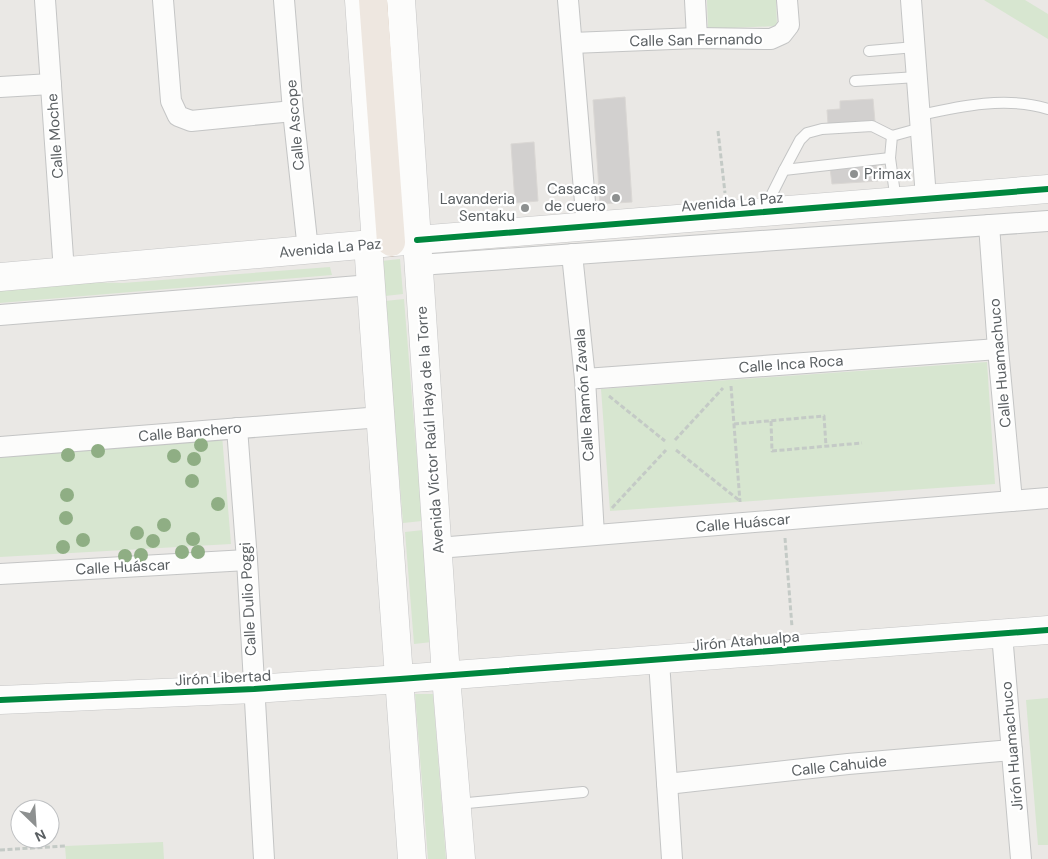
<svg xmlns="http://www.w3.org/2000/svg" width="1048" height="859" viewBox="0 0 1048 859" font-family="'DM Sans',sans-serif">
  <rect width="100%" height="100%" fill="#eae8e5"/>
  <g fill="#d7e6d0">
    <path d="M707,0H776L777,26L708,29Z"/>
    <path d="M984,0H1025L1048,14V39Z"/>
    <path d="M400,259L403,294L385,296L381,261Z"/>
    <path d="M330,267L332,275L0,303V288L72,282L123,283Z"/>
    <path d="M404,299L422,521L403,523L385,301Z"/>
    <path d="M987,362L995,484L610,511L601,389Z"/>
    <path d="M222,435L231,544L0,557V453Z"/>
    <path d="M423,530L432,642L414,644L405,532Z"/>
    <path d="M415,694H433L446,859H428Z"/>
    <path d="M1048,698V845H1038L1026,700Z"/>
    <path d="M163,842L164,859H66L65,846Z"/>
  </g>
  <g fill="#d2d0cf" stroke="#dad7d4">
    <path d="M625,97L632,202L600,204L593,100Z"/>
    <path d="M873,99L875,122L828,124L827,110L840,109V101Z"/>
    <path d="M534,142L538,201L515,203L511,144Z"/>
    <path d="M876,165L878,181L832,184L830,168Z"/>
  </g>
  <g fill="none" stroke-linecap="round" stroke-linejoin="round">
    <defs>
      <g id="lane">
        <path d="M869,51L915,47"/>
        <path d="M855,81L917,77"/>
        <path d="M920,115C961,106 1007,96 1048,109"/>
        <path d="M784,170L800,140L807,133L822,129L872,126L892,136"/>
        <path d="M896,201L890,158L892,136L921,128"/>
        <path d="M764,210L784,170L890,158"/>
        <path d="M457,804L583,792"/>
      </g>
      <g id="street">
        <path d="M45,0L64,272"/>
        <path d="M163,0L171,101L178,116L191,121L293,111"/>
        <path d="M284,0L293,111L308,250"/>
        <path d="M568,0L587,226"/>
        <path d="M695,0L697,38"/>
        <path d="M911,0L926,198"/>
        <path d="M572,43L697,38L771,39L782,34L789,25L787,0"/>
        <path d="M0,87L51,84"/>
        <path d="M989,225L998,349L1012,501"/>
        <path d="M572,254L585,379L594,535"/>
        <path d="M419,265L1048,221"/>
        <path d="M0,315L371,285"/>
        <path d="M585,379L998,349"/>
        <path d="M237,428L247,560L264,859"/>
        <path d="M0,447L381,417"/>
        <path d="M438,548L1048,498"/>
        <path d="M0,574L247,560"/>
        <path d="M1002,634L1021,859"/>
        <path d="M659,661L672,859"/>
        <path d="M667,784L848,764L1012,750"/>
      </g>
      <g id="secondary">
        <path d="M359,0L376,244"/>
        <path d="M401,0L446,676L461,859"/>
        <path d="M368,244L412,859"/>
        <path d="M0,277L417,240L1048,189"/>
        <path d="M0,700L254,689L400,679L1048,630"/>
      </g>
      <path id="highway" d="M373,0L391,242"/>
    </defs>
    <use href="#lane" stroke="#c4c5c5" stroke-width="12"/>
    <use href="#street" stroke="#c4c5c5" stroke-width="22"/>
    <use href="#secondary" stroke="#c6c6c6" stroke-width="29"/>
    <use href="#highway" stroke="#c1a892" stroke-width="29"/>
    <g stroke="#c4cac6" stroke-width="3" stroke-dasharray="5 2.5" stroke-linecap="butt">
      <path d="M718,131L725,193"/>
      <path d="M731,386L740,502"/>
      <path d="M609,396L665,441"/>
      <path d="M771,421L772,451L862,443"/>
      <path d="M734,424L824,416L826,446"/>
      <path d="M675,440L723,388"/>
      <path d="M676,450L740,501"/>
      <path d="M612,508L666,450"/>
      <path d="M785,538L792,627"/>
      <path d="M0,850L65,846"/>
    </g>
    <use href="#lane" stroke="#fcfcfb" stroke-width="10"/>
    <use href="#street" stroke="#fcfcfb" stroke-width="20"/>
    <use href="#secondary" stroke="#fcfcfb" stroke-width="28"/>
    <use href="#highway" stroke="#eee7e0" stroke-width="28"/>
    <defs>
      <g id="cycleway">
        <path d="M417,240L1048,189"/>
        <path d="M0,700L254,689L400,679L1048,630"/>
      </g>
    </defs>
    <use href="#cycleway" stroke="#fff" stroke-width="9"/>
    <use href="#cycleway" stroke="#00873e" stroke-width="6"/>
  </g>
  <g fill="#8fae84">
    <circle cx="201" cy="445" r="7"/>
    <circle cx="98" cy="451" r="7"/>
    <circle cx="68" cy="455" r="7"/>
    <circle cx="174" cy="456" r="7"/>
    <circle cx="194" cy="459" r="7"/>
    <circle cx="192" cy="481" r="7"/>
    <circle cx="67" cy="495" r="7"/>
    <circle cx="218" cy="504" r="7"/>
    <circle cx="66" cy="518" r="7"/>
    <circle cx="164" cy="525" r="7"/>
    <circle cx="137" cy="533" r="7"/>
    <circle cx="193" cy="539" r="7"/>
    <circle cx="83" cy="540" r="7"/>
    <circle cx="153" cy="541" r="7"/>
    <circle cx="63" cy="547" r="7"/>
    <circle cx="182" cy="552" r="7"/>
    <circle cx="198" cy="552" r="7"/>
    <circle cx="141" cy="555" r="7"/>
    <circle cx="125" cy="556" r="7"/>
  </g>
  <g fill="#8d9090" stroke="#fff" stroke-width="2">
    <circle cx="854" cy="174" r="5"/>
    <circle cx="616" cy="198" r="5"/>
    <circle cx="525" cy="208" r="5"/>
  </g>
  <g text-anchor="middle" dominant-baseline="central" stroke-width="4.5" stroke-linejoin="round" paint-order="stroke">
    <g font-size="15" fill="#5b6063" stroke="#fff">
      <text transform="translate(696 40) rotate(-1)">Calle San Fernando</text>
      <text transform="translate(295 125) rotate(-95)">Calle Ascope</text>
      <text transform="translate(55 136) rotate(-94)">Calle Moche</text>
      <text transform="translate(732 202) rotate(-5)">Avenida La Paz</text>
      <text transform="translate(330 248) rotate(-5)">Avenida La Paz</text>
      <text transform="translate(1000 363) rotate(-95)">Calle Huamachuco</text>
      <text transform="translate(791 364) rotate(-4)">Calle Inca Roca</text>
      <text transform="translate(584 395) rotate(-94)">Calle Ramón Zavala</text>
      <text transform="translate(430 430) rotate(-94)">Avenida Víctor Raúl Haya de la Torre</text>
      <text transform="translate(190 432) rotate(-5)">Calle Banchero</text>
      <text transform="translate(743 523) rotate(-5)">Calle Huáscar</text>
      <text transform="translate(123 567) rotate(-3)">Calle Huáscar</text>
      <text transform="translate(248 599) rotate(-93)">Calle Dulio Poggi</text>
      <text transform="translate(746 641) rotate(-5)">Jirón Atahualpa</text>
      <text transform="translate(223 678) rotate(-3)">Jirón Libertad</text>
      <text transform="translate(1012 746) rotate(-95)">Jirón Huamachuco</text>
      <text transform="translate(839 766) rotate(-6)">Calle Cahuide</text>
    </g>
    <g font-size="15" fill="#5b6063" stroke="#fff" text-anchor="end">
      <text x="864" y="174" text-anchor="start">Primax</text>
      <text x="606" y="189">Casacas<tspan x="606" dy="17">de cuero</tspan></text>
      <text x="515" y="199">Lavanderia<tspan x="515" dy="17">Sentaku</tspan></text>
    </g>
  </g>
  <g transform="translate(35 824) rotate(155)"><circle r="24" fill="#ffffff" stroke="#bdbfc1"/>
  <path d="M0-4L9 19L0 12L-9 19Z" fill="#8d9090"/>
  <text y="-8" font-size="14" font-weight="bold" text-anchor="middle" fill="#5b6063">N</text>
  </g>
</svg>
